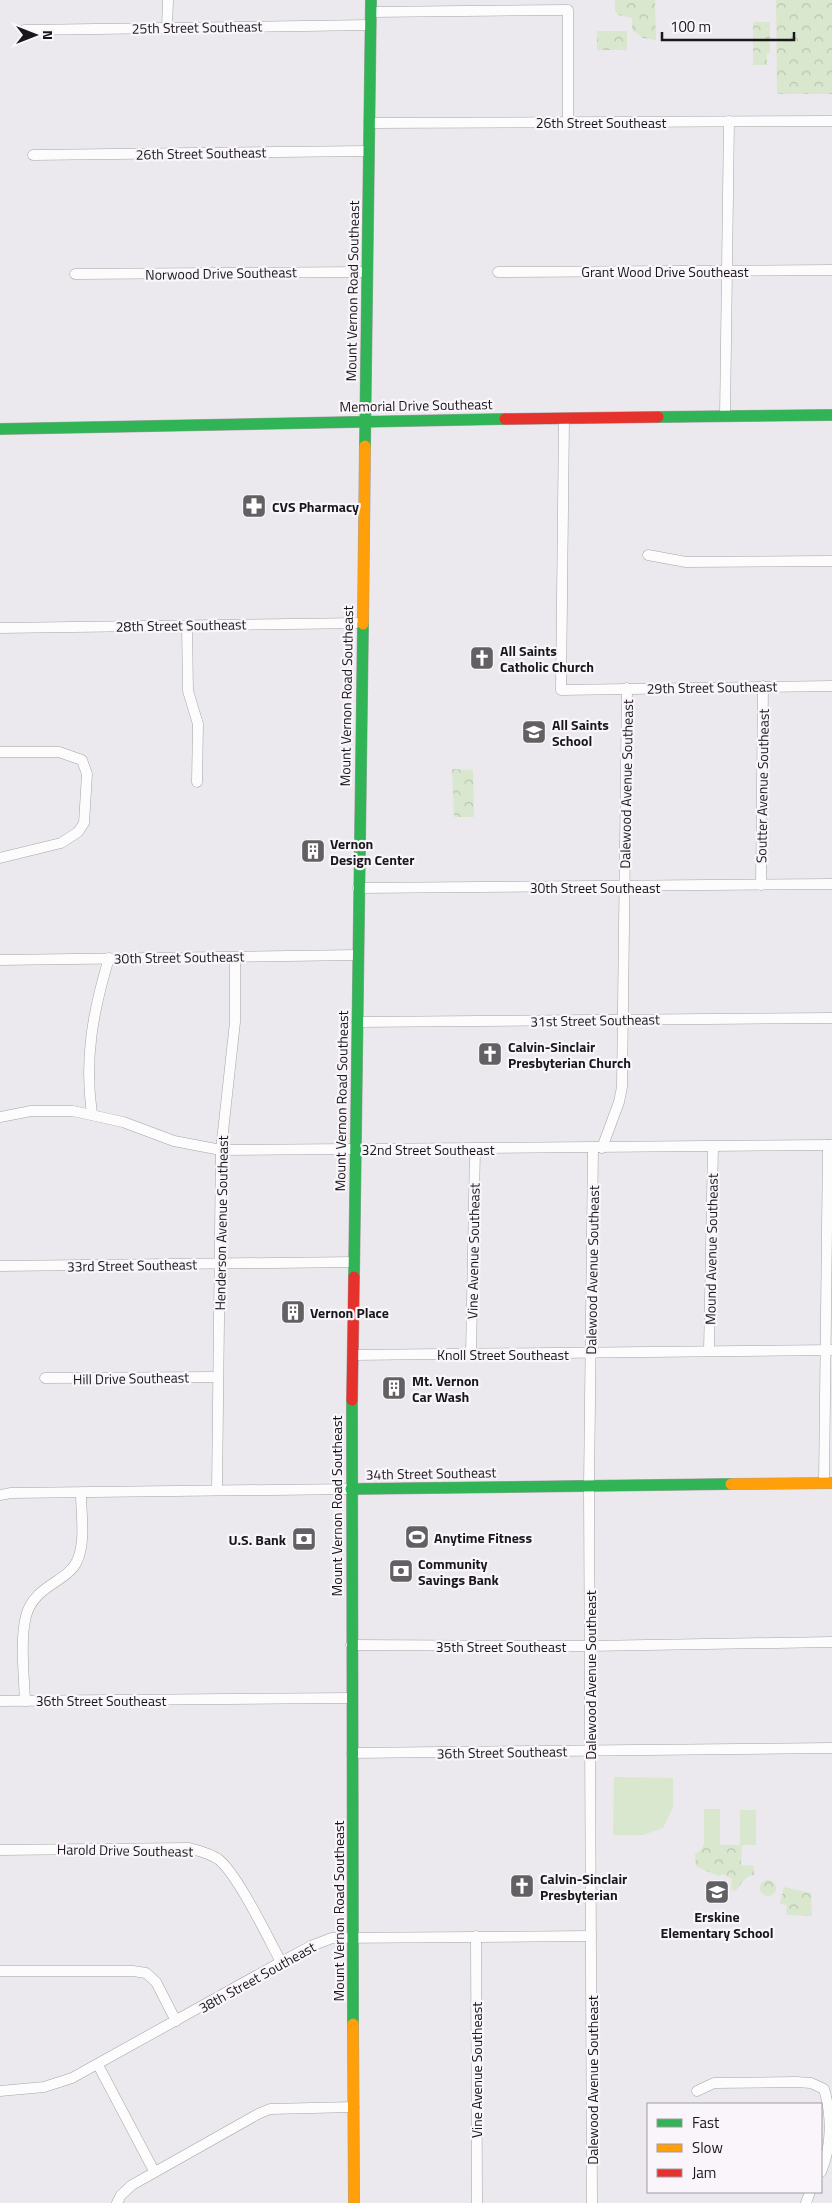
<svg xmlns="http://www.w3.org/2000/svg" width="832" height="2203" viewBox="0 0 832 2203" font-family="'Titillium Web',sans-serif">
  <defs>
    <pattern id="park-crowns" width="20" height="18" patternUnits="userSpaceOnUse" patternTransform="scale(1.25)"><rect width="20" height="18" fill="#d9e7ce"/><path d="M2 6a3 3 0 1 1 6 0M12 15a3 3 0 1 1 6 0" fill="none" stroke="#bac5b0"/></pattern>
  </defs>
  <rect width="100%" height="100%" fill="#ebe9ed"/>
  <g fill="url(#park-crowns)">
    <path d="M615,0H655L656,40L643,38L632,30V18L618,15L615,10Z"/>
    <path d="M776,0H832V94H777Z"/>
    <path d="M753,22H770V53H767V65H753Z"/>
    <rect x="597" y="31" width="30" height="19"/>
    <path d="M452,769L473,770L474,817H454Z"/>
    <path d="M703,1845H742L741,1865L754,1866V1875C746,1875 741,1884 736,1891L731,1890L732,1879L723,1874L718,1876L696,1866L695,1854L702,1849Z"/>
    <circle cx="768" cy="1888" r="8"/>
    <path d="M784,1887L811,1893L812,1916L788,1915L786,1913L787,1905L780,1904Z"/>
  </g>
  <g fill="#d9e7ce">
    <path d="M614,1777L673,1778V1807L663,1828L643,1835H613Z"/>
    <rect x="704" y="1809" width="16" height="36"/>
    <rect x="740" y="1810" width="16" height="35"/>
  </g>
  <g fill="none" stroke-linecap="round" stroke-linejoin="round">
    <defs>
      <g id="street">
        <path d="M371,12L568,10V122"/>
        <path d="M167,28L168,0"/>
        <path d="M24,30L370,25"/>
        <path d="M369,123L832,121"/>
        <path d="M33,155L369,151"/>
        <path d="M498,272L832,270"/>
        <path d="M75,274L367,272"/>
        <path d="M725,416L729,121"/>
        <path d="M564,419L561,690L832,686"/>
        <path d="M648,555L686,562L832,561"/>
        <path d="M187,625L188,691L198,724L197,782"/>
        <path d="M0,628L362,623"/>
        <path d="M0,752H59L82,760L87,774L84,823L78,832L61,843L0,858"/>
        <path d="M761,885L763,686"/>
        <path d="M358,888L832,884"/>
        <path d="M0,960L357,955"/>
        <path d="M357,1022L832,1018"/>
        <path d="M92,1114C84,1059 93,1011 109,958"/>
        <path d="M0,1117L31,1111H73L123,1122L174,1141L221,1150L832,1145"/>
        <path d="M602,1148L619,1102L622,1087L627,688"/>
        <path d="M0,1266L354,1262"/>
        <path d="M709,1351L713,1147"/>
        <path d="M471,1354L475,1149"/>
        <path d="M353,1355L832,1350"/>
        <path d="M45,1378L218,1377"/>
        <path d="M824,1483L828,1145"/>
        <path d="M217,1490L221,1150L235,1022V957"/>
        <path d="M0,1495L11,1493L351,1489"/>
        <path d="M351,1645L589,1646L832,1642"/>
        <path d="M0,1701L351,1698"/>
        <path d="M25,1701C24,1677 20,1638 26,1616C34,1585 68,1582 77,1561C86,1542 81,1514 81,1493"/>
        <path d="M352,1753L832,1748"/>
        <path d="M0,1850L189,1848C199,1851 209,1853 218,1859C237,1873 268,1938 281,1962"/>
        <path d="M476,1936L477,2203"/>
        <path d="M0,1971H133L146,1973L156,1982L176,2021"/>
        <path d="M98,2065L154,2171"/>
        <path d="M0,2091L44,2087L72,2078L281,1962L311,1946L332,1938L591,1936"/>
        <path d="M697,2091L714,2083L796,2082L811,2083L824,2089C832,2116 832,2146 821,2172"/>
        <path d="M117,2203L121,2195L132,2185L258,2114L270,2109L354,2107"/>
        <path d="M592,2203L589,1486L593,1148"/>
        <path d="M806,2203L810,2192"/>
      </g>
      <g id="fast">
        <path d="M658,417L832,415"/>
        <path d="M0,429L505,419"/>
        <path d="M365,446L371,0"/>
        <path d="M354,1277L363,624"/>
        <path d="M352,1400L353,2024"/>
        <path d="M351,1489L731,1484"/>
      </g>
      <g id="slow">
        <path d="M363,624L365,446"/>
        <path d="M731,1484L832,1483"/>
        <path d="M353,2024L354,2203"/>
      </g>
      <g id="jam">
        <path d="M505,419L658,417"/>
        <path d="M352,1400L354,1277"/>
      </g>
    </defs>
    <use href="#street" stroke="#a5a4a6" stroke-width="11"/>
    <use href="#fast" stroke="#a5a4a6" stroke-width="12"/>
    <use href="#slow" stroke="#a5a4a6" stroke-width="12"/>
    <use href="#jam" stroke="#a5a4a6" stroke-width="12"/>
    <use href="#street" stroke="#fcfcfc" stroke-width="10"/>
    <use href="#fast" stroke="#30b455" stroke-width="11"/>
    <use href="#slow" stroke="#ff9f0a" stroke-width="11"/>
    <use href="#jam" stroke="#e5322d" stroke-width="11"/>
  </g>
  <defs>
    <symbol id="pharmacy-square" viewBox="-11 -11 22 22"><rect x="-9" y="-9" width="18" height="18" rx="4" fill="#626063" stroke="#f9f5fb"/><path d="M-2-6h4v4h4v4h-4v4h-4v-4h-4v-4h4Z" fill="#fff"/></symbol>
    <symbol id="church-square" viewBox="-11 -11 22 22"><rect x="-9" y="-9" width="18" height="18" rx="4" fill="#626063" stroke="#f9f5fb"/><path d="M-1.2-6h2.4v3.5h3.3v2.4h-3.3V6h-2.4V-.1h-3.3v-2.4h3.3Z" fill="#fff"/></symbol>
    <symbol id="school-square" viewBox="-11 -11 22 22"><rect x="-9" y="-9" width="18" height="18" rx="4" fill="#626063" stroke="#f9f5fb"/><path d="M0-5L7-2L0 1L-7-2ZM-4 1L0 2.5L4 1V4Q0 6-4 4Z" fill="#fff"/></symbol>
    <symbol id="building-square" viewBox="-11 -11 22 22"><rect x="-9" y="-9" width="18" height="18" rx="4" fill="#626063" stroke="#f9f5fb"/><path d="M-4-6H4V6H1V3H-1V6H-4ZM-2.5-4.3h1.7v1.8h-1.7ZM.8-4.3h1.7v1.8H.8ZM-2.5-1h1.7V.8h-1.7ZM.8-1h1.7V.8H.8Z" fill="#fff"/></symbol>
    <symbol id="stadium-square" viewBox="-11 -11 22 22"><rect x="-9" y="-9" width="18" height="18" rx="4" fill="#626063" stroke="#f9f5fb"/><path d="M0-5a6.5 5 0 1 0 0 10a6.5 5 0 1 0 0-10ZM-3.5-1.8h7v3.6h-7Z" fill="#fff"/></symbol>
    <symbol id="bank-square" viewBox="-11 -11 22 22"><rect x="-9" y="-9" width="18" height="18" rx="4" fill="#626063" stroke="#f9f5fb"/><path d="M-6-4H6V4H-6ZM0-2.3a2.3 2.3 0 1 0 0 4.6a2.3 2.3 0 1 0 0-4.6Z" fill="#fff"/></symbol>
  </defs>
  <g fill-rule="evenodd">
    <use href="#pharmacy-square" x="240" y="492" width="28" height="28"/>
    <use href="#church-square" x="468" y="644" width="28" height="28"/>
    <use href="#school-square" x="520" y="718" width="28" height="28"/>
    <use href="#building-square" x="299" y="837" width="28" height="28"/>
    <use href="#church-square" x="476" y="1040" width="28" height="28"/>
    <use href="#building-square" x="279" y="1298" width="28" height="28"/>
    <use href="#building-square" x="380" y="1374" width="28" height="28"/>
    <use href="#stadium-square" x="403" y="1523" width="28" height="28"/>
    <use href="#bank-square" x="290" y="1525" width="28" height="28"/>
    <use href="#bank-square" x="387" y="1557" width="28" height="28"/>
    <use href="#church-square" x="508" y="1872" width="28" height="28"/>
    <use href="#school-square" x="703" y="1878" width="28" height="28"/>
  </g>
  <g text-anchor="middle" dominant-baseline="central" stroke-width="4.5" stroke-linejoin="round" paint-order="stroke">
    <g font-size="14" fill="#191719" stroke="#f9f5fb">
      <text transform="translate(197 27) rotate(-1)">25th Street Southeast</text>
      <text x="601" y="122">26th Street Southeast</text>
      <text transform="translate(201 153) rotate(-1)">26th Street Southeast</text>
      <text x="665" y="271">Grant Wood Drive Southeast</text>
      <text transform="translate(221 273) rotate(-1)">Norwood Drive Southeast</text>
      <text transform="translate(352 291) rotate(-89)">Mount Vernon Road Southeast</text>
      <text transform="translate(416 405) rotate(-1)">Memorial Drive Southeast</text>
      <text transform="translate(181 625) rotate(-1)">28th Street Southeast</text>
      <text transform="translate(712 687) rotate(-1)">29th Street Southeast</text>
      <text transform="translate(346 696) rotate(-89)">Mount Vernon Road Southeast</text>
      <text transform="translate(626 784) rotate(-89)">Dalewood Avenue Southeast</text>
      <text transform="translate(762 786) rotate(-89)">Soutter Avenue Southeast</text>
      <text x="595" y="887">30th Street Southeast</text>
      <text transform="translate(179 957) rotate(-1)">30th Street Southeast</text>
      <text transform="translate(595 1020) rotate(-1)">31st Street Southeast</text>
      <text transform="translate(341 1101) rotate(-89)">Mount Vernon Road Southeast</text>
      <text x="428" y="1149">32nd Street Southeast</text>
      <text transform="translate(221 1223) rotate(-89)">Henderson Avenue Southeast</text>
      <text transform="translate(711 1249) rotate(-89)">Mound Avenue Southeast</text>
      <text transform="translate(473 1251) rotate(-89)">Vine Avenue Southeast</text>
      <text transform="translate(132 1265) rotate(-1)">33rd Street Southeast</text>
      <text transform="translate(592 1270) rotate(-89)">Dalewood Avenue Southeast</text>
      <text x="503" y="1354">Knoll Street Southeast</text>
      <text transform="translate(131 1378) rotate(-1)">Hill Drive Southeast</text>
      <text transform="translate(431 1473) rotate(-1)">34th Street Southeast</text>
      <text transform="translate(336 1506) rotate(-90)">Mount Vernon Road Southeast</text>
      <text x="501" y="1646">35th Street Southeast</text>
      <text transform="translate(590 1675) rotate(-90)">Dalewood Avenue Southeast</text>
      <text x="101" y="1700">36th Street Southeast</text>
      <text transform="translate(502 1752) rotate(-1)">36th Street Southeast</text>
      <text transform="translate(125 1850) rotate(1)">Harold Drive Southeast</text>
      <text transform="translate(338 1911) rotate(-90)">Mount Vernon Road Southeast</text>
      <text transform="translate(257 1977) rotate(-29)">38th Street Southeast</text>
      <text transform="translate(476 2070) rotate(-90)">Vine Avenue Southeast</text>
      <text transform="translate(592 2080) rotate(-90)">Dalewood Avenue Southeast</text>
    </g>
    <g font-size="14" font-weight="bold" fill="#191719" stroke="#f9f5fb" text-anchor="start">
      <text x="272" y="506">CVS Pharmacy</text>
      <text x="500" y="650">All Saints<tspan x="500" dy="16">Catholic Church</tspan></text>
      <text x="552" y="724">All Saints<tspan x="552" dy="16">School</tspan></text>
      <text x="330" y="843">Vernon<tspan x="330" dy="16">Design Center</tspan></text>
      <text x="508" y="1046">Calvin-Sinclair<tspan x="508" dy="16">Presbyterian Church</tspan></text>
      <text x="310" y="1312">Vernon Place</text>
      <text x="412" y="1380">Mt. Vernon<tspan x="412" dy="16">Car Wash</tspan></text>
      <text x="434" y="1537">Anytime Fitness</text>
      <text x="286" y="1539" text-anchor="end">U.S. Bank</text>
      <text x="418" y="1563">Community<tspan x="418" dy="16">Savings Bank</tspan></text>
      <text x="540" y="1878">Calvin-Sinclair<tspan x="540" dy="16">Presbyterian</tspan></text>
      <text x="717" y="1916" text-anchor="middle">Erskine<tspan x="717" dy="16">Elementary School</tspan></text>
    </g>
  </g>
  <rect x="647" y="2103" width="175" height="90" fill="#f9f5fb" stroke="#9f9ca1"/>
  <rect x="657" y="2119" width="25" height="8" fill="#30b455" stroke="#9f9ca1"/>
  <text x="692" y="2128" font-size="15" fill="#191719">Fast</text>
  <rect x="657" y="2144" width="25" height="8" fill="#ff9f0a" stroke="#9f9ca1"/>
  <text x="692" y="2153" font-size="15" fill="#191719">Slow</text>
  <rect x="657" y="2169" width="25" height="8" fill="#e5322d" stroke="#9f9ca1"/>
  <text x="692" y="2178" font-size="15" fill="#191719">Jam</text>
  <g transform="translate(35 35) rotate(90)" stroke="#f9f5fb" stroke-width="4" paint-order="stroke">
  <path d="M0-4L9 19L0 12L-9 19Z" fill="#191719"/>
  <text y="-8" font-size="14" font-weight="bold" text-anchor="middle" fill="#191719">N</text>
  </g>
  <path d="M662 32v8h132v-8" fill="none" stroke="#191719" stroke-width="2.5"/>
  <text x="670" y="32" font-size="15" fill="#191719" stroke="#f9f5fb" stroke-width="4" paint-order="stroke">100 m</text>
</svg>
